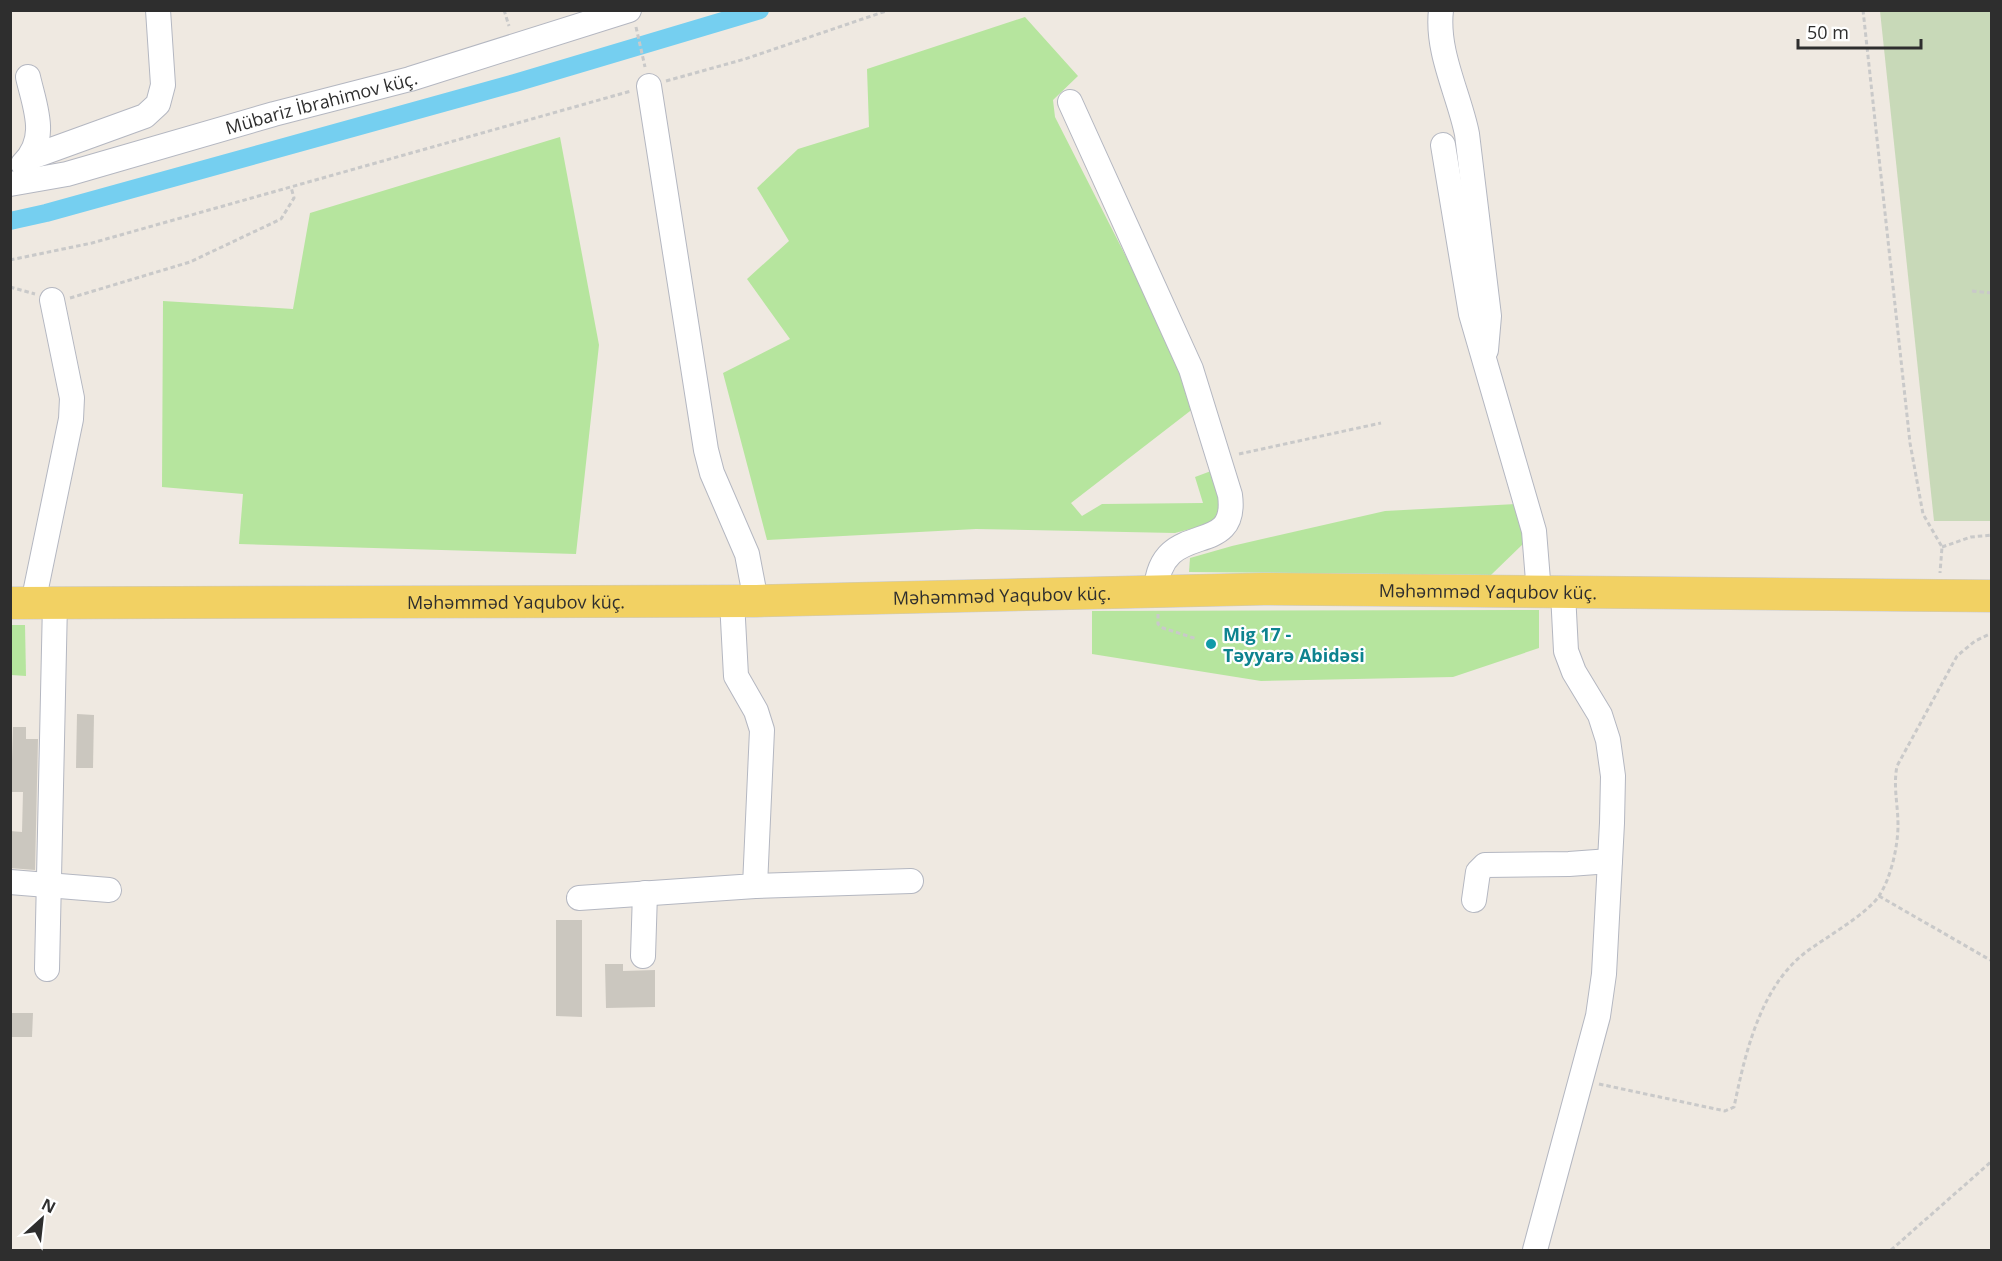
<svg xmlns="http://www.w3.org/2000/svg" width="2002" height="1261" viewBox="0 0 2002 1261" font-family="'Open Sans',sans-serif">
  <rect width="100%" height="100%" fill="#efe9e1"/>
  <g fill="#b6e59e">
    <path d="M1025,17L1078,76L1053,100L1055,117L1173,349L1194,408L1071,503L1082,516L1102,504L1203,503L1195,477L1211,471L1224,510L1209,524L1175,533L976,529L767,540L723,373L790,339L747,279L789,241L757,188L798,149L869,127L867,69Z"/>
    <path d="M560,137L599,345L576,554L239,544L243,494L162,487L163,301L293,309L310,213Z"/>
    <path d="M1516,504L1525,542L1491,575L1189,572L1190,558L1232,546L1385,511Z"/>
    <path d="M1539,610V648L1453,677L1261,681L1092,654V611Z"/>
    <path d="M11,625H25L26,676L11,675Z"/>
  </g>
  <path fill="#c8d9b8" d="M1880,11H1991V521H1934Z"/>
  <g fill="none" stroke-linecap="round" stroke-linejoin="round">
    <path stroke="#75cff0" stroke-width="18" d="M10,221L46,213L515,83L760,10"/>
  </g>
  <g fill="#cbc7bf">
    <path d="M77,714L94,715L93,768H76Z"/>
    <path d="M13,727H26V739H38L35,870L10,868V831L22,832L23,792H11Z"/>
    <path d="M556,920H582V1017L556,1016Z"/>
    <path d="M605,964H623V971L655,970V1007L606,1008Z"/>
    <path d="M10,1013H33L32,1037H10Z"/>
  </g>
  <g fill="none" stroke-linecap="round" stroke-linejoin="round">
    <defs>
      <g id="minor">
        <path d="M1441,10C1436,52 1459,94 1467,134L1489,316L1486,350"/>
        <path d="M649,86L706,450L712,473L747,554L756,601"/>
        <path d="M1070,102L1191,369L1230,495C1239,561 1161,516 1156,590"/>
        <path d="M1443,145L1471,314L1534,531L1539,593"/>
        <path d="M29,158L145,116L158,104L163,85L158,10"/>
        <path d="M23,164C49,138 35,108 28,77"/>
        <path id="s1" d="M10,184L67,174L274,114L410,79L629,10"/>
        <path d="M33,603L71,419L72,398L52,300"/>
        <path d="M10,882L109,890"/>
        <path d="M755,886L911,881"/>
        <path d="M579,898L755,886L762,730L756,711L736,676L732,601"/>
        <path d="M1474,900L1478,872L1485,865L1569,864L1610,861"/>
        <path d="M643,956L645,893"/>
        <path d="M47,969L55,603"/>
        <path d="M1535,1250L1598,1016L1604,974L1612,823L1613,776L1608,740L1600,715L1574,672L1566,651L1563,593"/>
      </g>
      <g id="major">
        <path id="s2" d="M10,603L756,601L1263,589L1992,596"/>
      </g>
    </defs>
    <use href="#minor" stroke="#b4b7c1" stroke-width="26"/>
    <use href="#major" stroke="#c9c9c9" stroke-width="33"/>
    <g stroke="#c9c9c9" stroke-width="3" stroke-dasharray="4.5 3" stroke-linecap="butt">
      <path d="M504,10L509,26"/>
      <path d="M1863,10L1910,443L1923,514L1942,547L1940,573"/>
      <path d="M636,27L645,67"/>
      <path d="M666,81L745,59L889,10"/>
      <path d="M10,260L92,243L631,91"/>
      <path d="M10,287L35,294"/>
      <path d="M1972,291L1992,293"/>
      <path d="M70,298L190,262L281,219L294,198L291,187"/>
      <path d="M1239,454L1381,423"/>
      <path d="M1942,547L1971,537L1992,535"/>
      <path d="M1158,614V624L1163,628L1197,639"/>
      <path d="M1879,896L1992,961"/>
      <path d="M1599,1084L1725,1111L1734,1107C1745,1054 1760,987 1806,952C1825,938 1867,914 1879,896C1891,878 1898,846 1898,825C1898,804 1893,787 1897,766L1957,656L1975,641L1992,633"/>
      <path d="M1891,1250L1992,1161"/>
    </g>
    <use href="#minor" stroke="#fff" stroke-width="24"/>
    <use href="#major" stroke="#f2d163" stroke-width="32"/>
  </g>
  <circle fill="#0f9aa8" stroke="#fff" stroke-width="2" cx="1211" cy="644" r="6"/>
  <g text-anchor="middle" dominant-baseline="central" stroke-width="4.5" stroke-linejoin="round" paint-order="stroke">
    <g font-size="18" fill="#2e2e2e" stroke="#fff">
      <text stroke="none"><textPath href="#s1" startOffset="322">Mübariz İbrahimov küç.</textPath></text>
      <text stroke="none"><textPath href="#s2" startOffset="1478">Məhəmməd Yaqubov küç.</textPath></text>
      <text stroke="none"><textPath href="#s2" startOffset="992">Məhəmməd Yaqubov küç.</textPath></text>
      <text stroke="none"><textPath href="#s2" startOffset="506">Məhəmməd Yaqubov küç.</textPath></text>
    </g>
    <g font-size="18" font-weight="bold" fill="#0d838f" stroke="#fff" text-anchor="start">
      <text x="1223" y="634">Mig 17 -<tspan x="1223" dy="21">Təyyarə Abidəsi</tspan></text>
    </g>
  </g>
  <rect width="2002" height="1261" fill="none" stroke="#2e2e2e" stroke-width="24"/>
  <g transform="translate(42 1219) rotate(27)" stroke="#ffffff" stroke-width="4.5" paint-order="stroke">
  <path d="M0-4.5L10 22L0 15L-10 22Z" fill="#2e2e2e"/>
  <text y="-9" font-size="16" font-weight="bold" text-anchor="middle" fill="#2e2e2e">N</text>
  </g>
  <path d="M1798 39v9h123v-9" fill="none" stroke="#2e2e2e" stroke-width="3"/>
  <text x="1807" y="39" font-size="18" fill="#2e2e2e" stroke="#ffffff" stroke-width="4.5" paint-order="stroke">50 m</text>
</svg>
